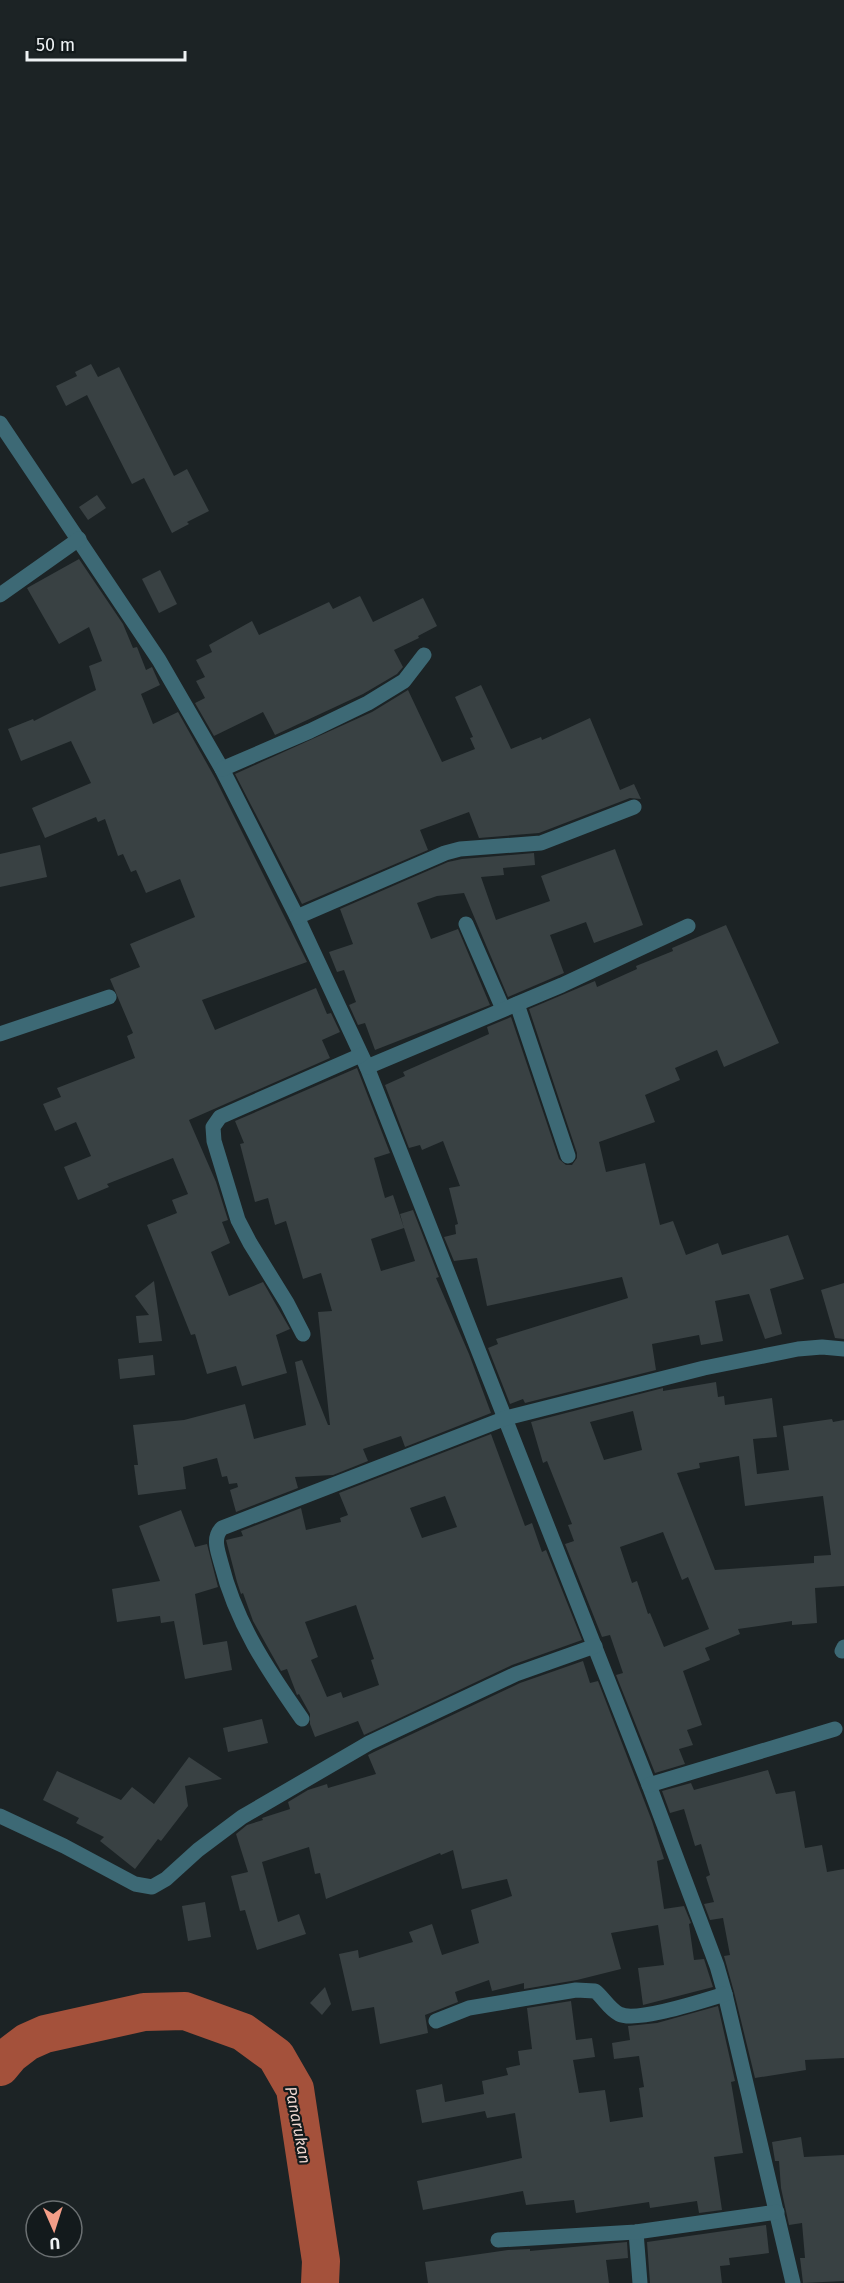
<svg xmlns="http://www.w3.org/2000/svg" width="844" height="2283" viewBox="0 0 844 2283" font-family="'Fira Sans',sans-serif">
  <rect width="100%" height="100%" fill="#1c2325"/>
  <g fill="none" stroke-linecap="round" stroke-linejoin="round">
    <path stroke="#a4513b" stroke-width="38" d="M0,2067L10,2055L27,2042L45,2034L144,2012L185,2011L243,2032L276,2056L295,2089L321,2261L320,2283"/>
  </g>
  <g fill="#394143" fill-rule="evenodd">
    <path d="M91,364L98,377L119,367L174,476L187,469L209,511L187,522L189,524L172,533L144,478L132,484L87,395L66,406L56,386L77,376L75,372Z"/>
    <path d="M97,495L106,508L88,520L79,507Z"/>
    <path d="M79,559L123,624L133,648L137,647L146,670L152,667L160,685L141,694L153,724L178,712L215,778L307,962L202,1000L215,1030L316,988L327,1014L331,1013L340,1032L322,1040L330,1058L189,1120L216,1182L228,1220L222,1222L230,1243L211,1252L229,1296L263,1282L290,1329L276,1335L287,1373L242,1386L236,1366L207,1374L195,1334L191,1335L147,1225L177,1213L172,1200L188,1194L173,1158L107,1184L109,1187L78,1200L64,1167L91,1156L76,1122L55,1131L43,1104L61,1097L57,1088L135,1058L127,1036L133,1033L110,979L140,967L130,944L195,917L180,879L146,893L136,870L131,872L123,854L118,856L105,819L98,822L96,817L45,838L32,808L91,783L71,741L21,761L8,729L33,719L34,721L96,690L89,666L102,661L89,627L59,644L27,588Z"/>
    <path d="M160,570L177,604L159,613L142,579Z"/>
    <path d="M360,596L373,622L423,598L437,626L418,636L419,638L394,650L403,667L397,674L363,694L275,735L263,712L214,736L195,703L205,698L196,681L205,677L196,660L212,652L209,645L252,621L259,635L329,602L333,609Z"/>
    <path d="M481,685L511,749L541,737L542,740L590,718L620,790L634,784L641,799L630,798L539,833L479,838L469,812L420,830L428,850L302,904L235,774L372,712L408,690L442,762L475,749L470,738L473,737L455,697Z"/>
    <path d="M40,845L47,877L0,887V854Z"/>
    <path d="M615,849L643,925L594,943L586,922L550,935L564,973L508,997L464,893L437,896L417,903L431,939L458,929L490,1005L375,1050L365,1023L358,1025L349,1005L356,1002L344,970L337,972L329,952L353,944L340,909L448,862L462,859L534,853L535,865L503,868L504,875L481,877L496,920L550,901L541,876Z"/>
    <path d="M726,925L779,1043L724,1067L717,1050L675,1068L680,1080L645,1095L655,1122L599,1142L606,1172L645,1163L660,1225L673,1221L686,1255L718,1243L722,1255L788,1235L804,1279L770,1289L782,1334L765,1339L749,1294L715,1301L723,1341L701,1345L699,1335L652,1344L656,1370L525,1403L523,1399L510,1404L488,1348L498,1344L496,1339L628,1298L622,1277L487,1306L477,1258L454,1261L444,1237L456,1234L455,1225L458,1224L449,1188L460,1186L443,1141L422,1150L420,1145L409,1148L385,1085L405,1076L403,1072L489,1034L487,1027L511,1017L559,1159L566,1165H572L577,1158V1153L529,1009L595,981L597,987L637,969L636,966L673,951L672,948Z"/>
    <path d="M357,1068L390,1153L374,1158L385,1198L393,1195L404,1228L400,1214L413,1210L439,1277L436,1278L469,1354L491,1413L405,1447L401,1436L363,1449L368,1461L333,1475L295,1477L298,1488L236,1512L230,1490L238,1487L237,1483L229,1484L227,1476L222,1477L217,1458L183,1467L186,1489L138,1495L134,1465H138L133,1425L184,1420L245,1404L254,1439L306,1425L295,1362L302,1360L328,1425H330L318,1312L332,1311L321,1273L303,1279L286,1221L275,1225L268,1198L255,1202L240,1144L244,1143L235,1121ZM404,1228L415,1261L381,1271L371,1239Z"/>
    <path d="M154,1281L162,1341L139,1343L136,1316L149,1315L135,1296Z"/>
    <path d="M844,1283V1339L835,1338L821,1290Z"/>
    <path d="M153,1355L155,1375L120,1379L118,1359Z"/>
    <path d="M716,1382L718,1397L724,1396L725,1405L772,1398L777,1437L753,1439L757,1474L789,1470L783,1426L832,1419L833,1422L844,1420V1586L815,1588L817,1623L792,1625V1621L738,1629L740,1634L705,1648L710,1660L683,1671L702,1725L687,1730L693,1745L679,1749L685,1764L655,1773L616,1675L623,1673L610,1635L602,1637L565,1544L574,1541L568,1525L572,1524L547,1461L543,1463L531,1422L663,1388V1391ZM633,1411L642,1450L604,1460L590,1422ZM739,1456L745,1506L823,1496L831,1555L814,1556V1563L715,1570L677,1473L700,1468L699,1463ZM663,1532L682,1580L688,1577L709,1629L664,1647L650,1613L648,1614L637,1581L632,1583L620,1547Z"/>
    <path d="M491,1434L525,1526L532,1523L542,1552L546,1550L582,1640L512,1665L364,1735L358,1721L315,1737L310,1724V1714L299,1694L297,1695L287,1669L281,1671L253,1621L243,1593L241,1594L237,1582L226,1540L243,1536L241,1531L301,1508L306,1530L341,1522L340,1518L348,1515L339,1493ZM445,1496L457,1527L422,1538L410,1508ZM356,1605L374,1659L371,1660L379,1685L343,1698L341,1692L327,1697L311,1660L318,1657L305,1622Z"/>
    <path d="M181,1510L195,1547L207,1544L218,1587L195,1594L203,1645L227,1641L232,1670L185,1679L174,1621L161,1623L160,1616L117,1622L112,1589L160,1581L139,1526Z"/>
    <path d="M583,1661L590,1683L598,1681L652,1821L664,1859L657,1861L664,1909L684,1906L691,1923L689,1924L694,1960L704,1959L713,1987L643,2005L638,1968L664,1965L658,1925L611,1933L621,1969L577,1980L524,1989V1983L492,1991L489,1980L455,1992L458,2002L425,2015L428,2033L380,2044L374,2007L352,2011L339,1954L358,1950L359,1958L413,1942L409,1932L432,1924L442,1955L479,1943L471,1910L512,1896L507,1879L462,1889L453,1850L441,1855L440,1853L326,1899L320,1873L315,1874L309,1847L262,1862L278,1922L299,1914L306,1934L257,1950L245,1910L240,1911L231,1876L248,1872L236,1834L247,1825L263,1820L262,1818L290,1809L288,1802L308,1790L327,1784L328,1788L376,1774L368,1755L374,1752L520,1683Z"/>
    <path d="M262,1719L268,1743L228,1752L223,1728Z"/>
    <path d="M189,1757L222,1779L185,1786L188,1806L161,1841L158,1839L135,1869L100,1841L104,1837L76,1823L79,1818L43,1800L57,1771L121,1800L132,1787L154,1804Z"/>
    <path d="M768,1770L776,1794L795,1791L805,1848L822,1845L827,1872L844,1869V2058L805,2060L806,2070L755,2078L734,1992L724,1956L730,1955L723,1918L710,1920L704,1904L714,1902L706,1877L710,1875L701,1844L695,1846L684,1809L670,1813L662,1791L691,1783L694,1790Z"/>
    <path d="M205,1902L211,1937L188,1941L182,1906Z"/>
    <path d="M325,1987L331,2004L322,2015L310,2003Z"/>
    <path d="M571,2001L576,2040L592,2038L595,2057L573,2060L579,2093L605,2090L610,2122L643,2117L639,2088L644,2087L639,2056L614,2059L612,2043L630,2040L628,2026L657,2023L718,2006L735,2081L731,2082L743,2153L714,2157L722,2210L699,2213L697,2201L650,2208L649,2202L576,2213L574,2200L526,2205L523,2191L423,2210L417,2181L522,2158L515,2113L487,2118L485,2111L422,2123L416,2090L442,2084L445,2102L484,2094L482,2081L508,2075L506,2068L520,2065L518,2051L532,2049L527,2008Z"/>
    <path d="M801,2137L804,2157L844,2155V2281L803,2283L800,2258H805L802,2223L789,2225L781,2188L779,2161H775L772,2142Z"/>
    <path d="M766,2225L769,2253L729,2258L730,2265L720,2266L722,2283H650L647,2242Z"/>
    <path d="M627,2242L628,2258L606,2260L609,2283H428L425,2262L508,2250L530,2249V2251Z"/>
  </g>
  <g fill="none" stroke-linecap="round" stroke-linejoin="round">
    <g stroke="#3d6975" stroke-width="15">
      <path d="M0,423L159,660L222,769L297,917L367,1067L649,1785L717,1966L725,1994L793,2283"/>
      <path d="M0,595L79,539"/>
      <path d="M222,769L310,731L368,703L404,681L424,655"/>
      <path d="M297,917L445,853L460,849L541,843L634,807"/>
      <path d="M466,924L503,1009"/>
      <path d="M517,1004L568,1156"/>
      <path d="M0,1034L109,997"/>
      <path d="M367,1067L562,985L688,926"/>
      <path d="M303,1334L287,1303L250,1243L238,1220L214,1141L213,1127L220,1117L361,1055"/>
      <path d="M842,1651L844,1647"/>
      <path d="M302,1719C267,1669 236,1623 221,1563C218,1551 212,1538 222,1528L506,1418L704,1368L798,1349L822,1347L844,1349"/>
      <path d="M649,1785L835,1729"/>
      <path d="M0,1816L64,1846L135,1884L152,1887L166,1879L198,1850L242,1817L369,1743L516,1674L595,1646"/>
      <path d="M436,2021L469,2008L576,1990L595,1991C603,1997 609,2009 619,2014C636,2023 705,2000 725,1994"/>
      <path d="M636,2232L640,2283"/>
      <path d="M498,2240L636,2232L777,2212"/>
    </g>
  </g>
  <g text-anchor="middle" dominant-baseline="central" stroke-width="4.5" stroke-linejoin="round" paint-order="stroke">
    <g font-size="16" font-style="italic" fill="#efd7d0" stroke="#131a1c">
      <text transform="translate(298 2125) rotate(79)">Panarukan</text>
    </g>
  </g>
  <g transform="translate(54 2229) rotate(177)"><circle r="28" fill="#131a1c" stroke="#6b7072" stroke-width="1.5"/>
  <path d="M0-4.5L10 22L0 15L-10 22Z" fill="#f49e88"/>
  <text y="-9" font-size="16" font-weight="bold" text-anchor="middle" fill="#eef2f4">U</text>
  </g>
  <path d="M27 51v9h158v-9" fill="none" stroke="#eef2f4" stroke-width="3"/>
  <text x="36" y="51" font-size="18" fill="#eef2f4" stroke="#131a1c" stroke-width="4.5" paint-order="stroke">50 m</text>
</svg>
